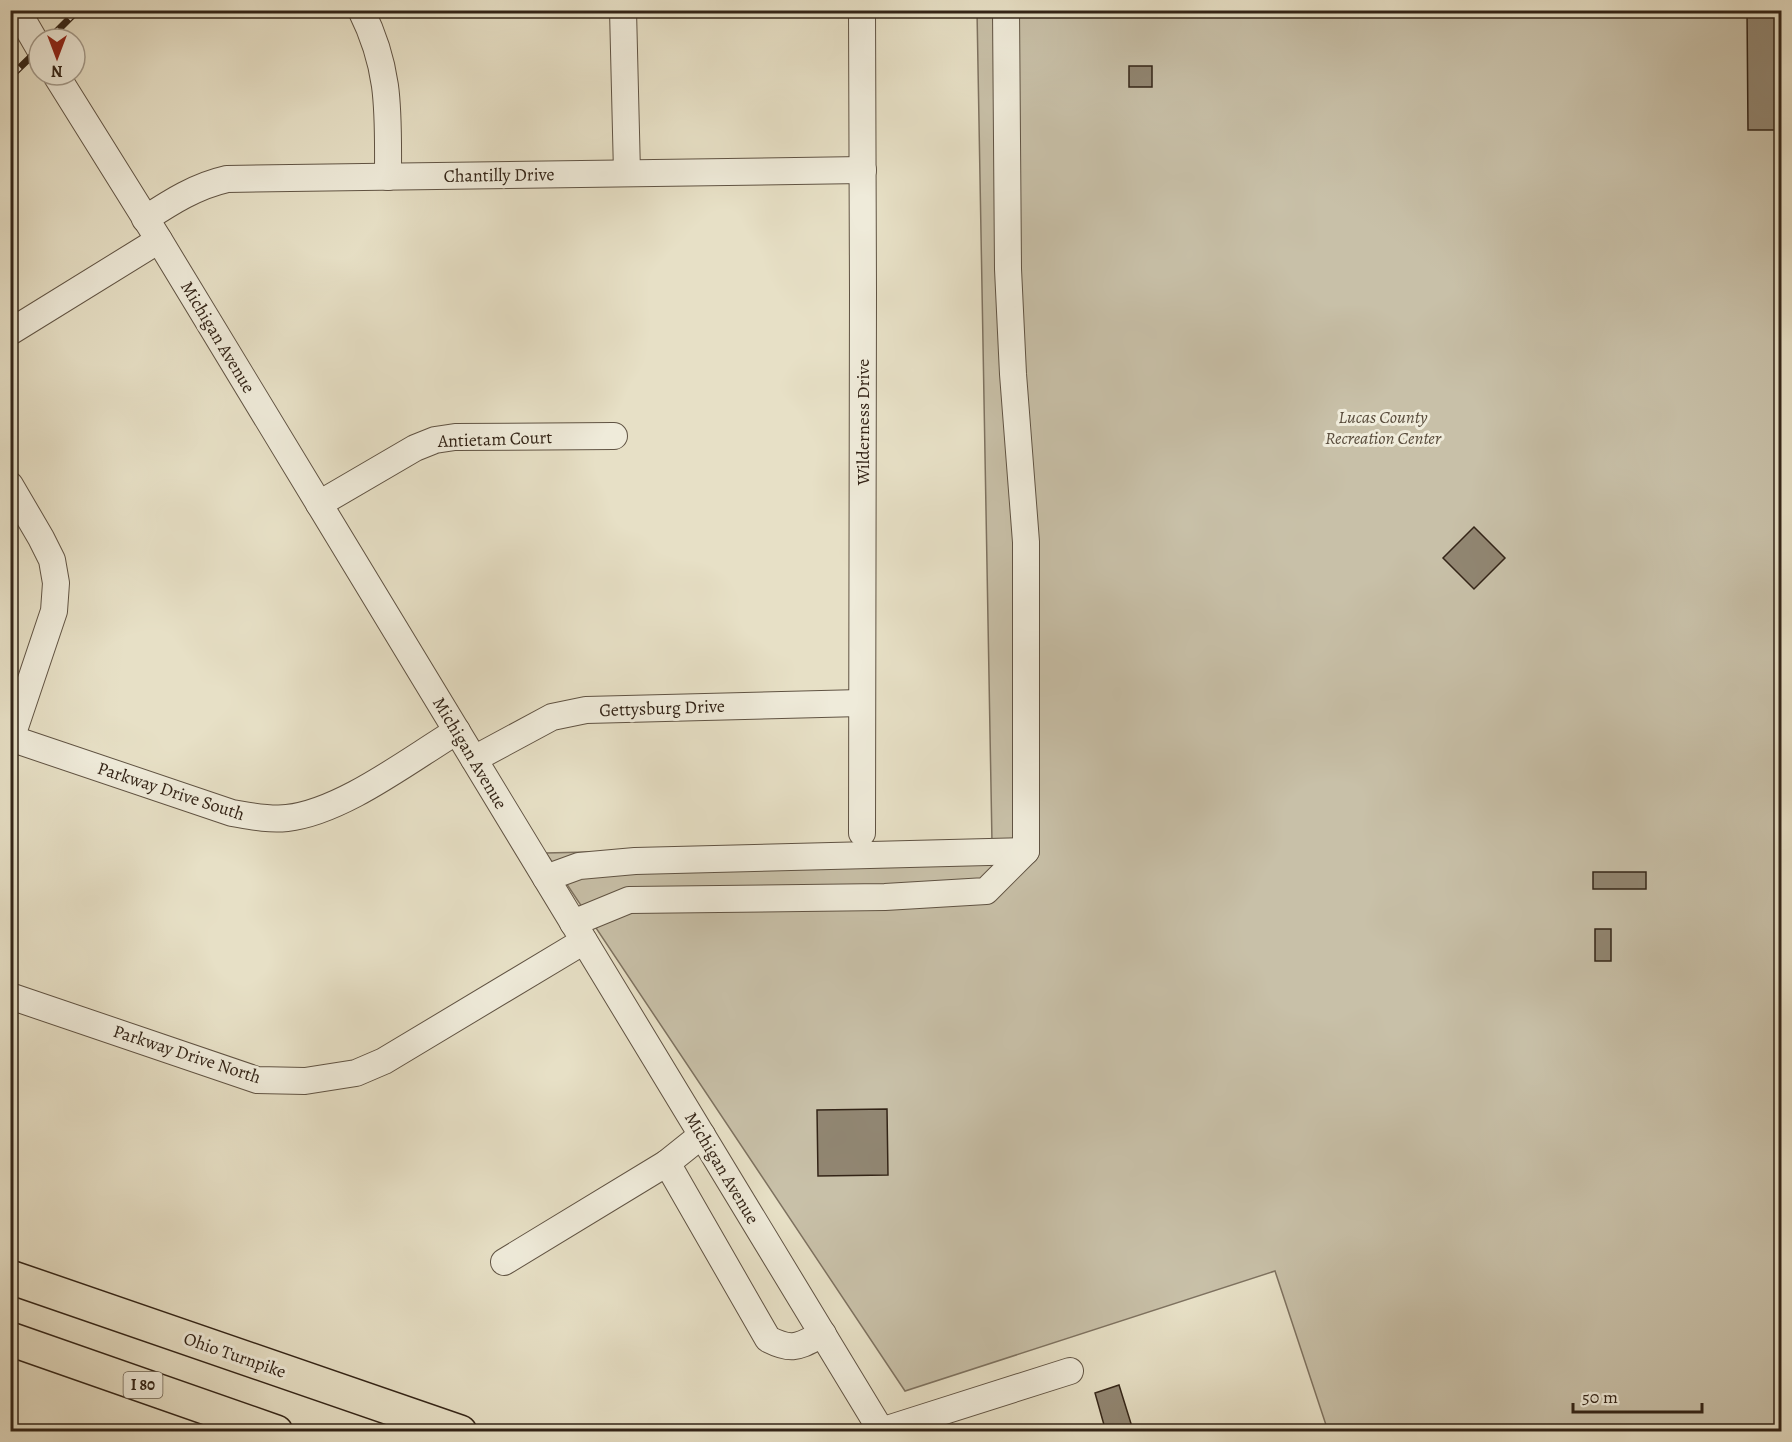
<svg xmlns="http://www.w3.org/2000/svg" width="1792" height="1442" viewBox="0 0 1792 1442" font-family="Alegreya,serif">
  <rect width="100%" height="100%" fill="#e7e0c6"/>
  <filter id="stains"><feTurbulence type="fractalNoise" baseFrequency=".00333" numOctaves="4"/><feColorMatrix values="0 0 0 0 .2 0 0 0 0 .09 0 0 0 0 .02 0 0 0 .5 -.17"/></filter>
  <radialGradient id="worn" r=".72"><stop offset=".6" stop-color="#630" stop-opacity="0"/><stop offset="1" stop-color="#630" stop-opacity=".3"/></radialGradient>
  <path fill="#c8c0a8" stroke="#7e7260" stroke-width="1.5" d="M977,11H1781V1431H1328L1275,1271L905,1391L546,853L992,843Z"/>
  <g fill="#918672" stroke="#332417" stroke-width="1.5">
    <path d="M1747,10H1782V130H1748Z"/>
    <rect x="1129" y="66" width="23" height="21"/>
    <path d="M1474,527L1505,558L1474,589L1443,558Z"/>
    <rect x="1593" y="872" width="53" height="17"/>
    <rect x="1595" y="929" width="16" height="32"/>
    <path d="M887,1109L888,1175L818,1176L817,1110Z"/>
    <path d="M1119,1385L1133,1430L1106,1432L1095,1393Z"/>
  </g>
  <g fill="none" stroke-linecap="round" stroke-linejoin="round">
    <defs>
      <g id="minor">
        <path d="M17,10L39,48"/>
        <path d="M361,10C391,70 388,113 388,177"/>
        <path d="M623,10L627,173"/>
        <path d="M862,10L863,292L862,833"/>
        <path d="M56,75L159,240L882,1432"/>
        <path d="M145,219C171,202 196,186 227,179L863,170"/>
        <path d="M10,332L159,240"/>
        <path d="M10,485L41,538L52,560L56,583L54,611L11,739"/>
        <path d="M319,504L415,448L435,440L455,437L614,436"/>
        <path d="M10,738L232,813C250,816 268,820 287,818C342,812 409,760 457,731"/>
        <path d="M474,759L552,717L586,710L861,703"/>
        <path d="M546,878L579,866L635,861L1026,851"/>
        <path d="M573,923L629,900L885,897L986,891L1026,851V542L1013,374L1008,269L1006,10"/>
        <path d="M10,996L257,1080L305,1081L356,1073L384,1061L584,941"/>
        <path d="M667,1163L702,1135"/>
        <path d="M504,1262L667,1163L768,1339C794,1352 798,1346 823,1334"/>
        <path d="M881,1431L1070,1371"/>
      </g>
      <g id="highway">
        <path d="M10,1277L460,1432"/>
        <path d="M10,1339L276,1432"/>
      </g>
    </defs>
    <use href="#minor" stroke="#605343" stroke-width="28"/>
    <use href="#highway" stroke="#332417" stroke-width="36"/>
    <use href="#minor" stroke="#efebda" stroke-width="26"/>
    <use href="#highway" stroke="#e7e0c6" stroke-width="33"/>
    <defs>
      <g id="rail">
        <path d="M49,39L78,10"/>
        <path d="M10,77L39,49"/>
      </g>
    </defs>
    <use href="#rail" stroke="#332417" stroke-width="7"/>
    <use href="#rail" stroke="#efebda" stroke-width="4.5" stroke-dasharray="14" stroke-linecap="butt"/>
  </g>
  <g text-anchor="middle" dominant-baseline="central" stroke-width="6" stroke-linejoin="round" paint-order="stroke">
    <rect fill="#efebda" stroke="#6b6052" stroke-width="1.5" x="123.5" y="1372" width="39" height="26" rx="4.5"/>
    <g font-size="16" font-weight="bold" fill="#332417">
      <text x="143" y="1385">I 80</text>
    </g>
    <g font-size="18" fill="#332417" stroke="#efebda">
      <text transform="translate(499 175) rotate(-1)">Chantilly Drive</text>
      <text transform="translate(218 337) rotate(59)">Michigan Avenue</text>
      <text transform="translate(863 422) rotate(-90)">Wilderness Drive</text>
      <text transform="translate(495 439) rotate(-2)">Antietam Court</text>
      <text transform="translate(662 708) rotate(-2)">Gettysburg Drive</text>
      <text transform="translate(470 753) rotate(59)">Michigan Avenue</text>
      <text transform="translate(171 791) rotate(18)">Parkway Drive South</text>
      <text transform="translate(187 1054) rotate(18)">Parkway Drive North</text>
      <text transform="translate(722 1168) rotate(59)">Michigan Avenue</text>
      <text transform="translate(235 1355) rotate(19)">Ohio Turnpike</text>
    </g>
    <g font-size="18" font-style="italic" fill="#584b3b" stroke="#efebda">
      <text x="1383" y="417">Lucas County<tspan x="1383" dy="21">Recreation Center</tspan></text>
    </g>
  </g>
  <rect width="1792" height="1442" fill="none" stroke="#e7e0c6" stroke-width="36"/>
  <rect x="12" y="12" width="1768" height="1418" fill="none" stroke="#332417" stroke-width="3"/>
  <rect x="18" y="18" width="1756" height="1406" fill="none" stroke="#332417" stroke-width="1.5"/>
  <g transform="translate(57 57) rotate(180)"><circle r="28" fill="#efebda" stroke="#a49b8c" stroke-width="1.5"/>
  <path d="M0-4.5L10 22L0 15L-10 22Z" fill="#8f2418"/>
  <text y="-9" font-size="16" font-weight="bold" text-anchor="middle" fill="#332417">N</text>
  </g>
  <path d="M1573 1403v9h129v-9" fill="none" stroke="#332417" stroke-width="3"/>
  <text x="1582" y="1403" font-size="18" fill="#332417" stroke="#efebda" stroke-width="4.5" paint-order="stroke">50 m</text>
  <rect width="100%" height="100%" filter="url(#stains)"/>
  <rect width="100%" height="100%" fill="url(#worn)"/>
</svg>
